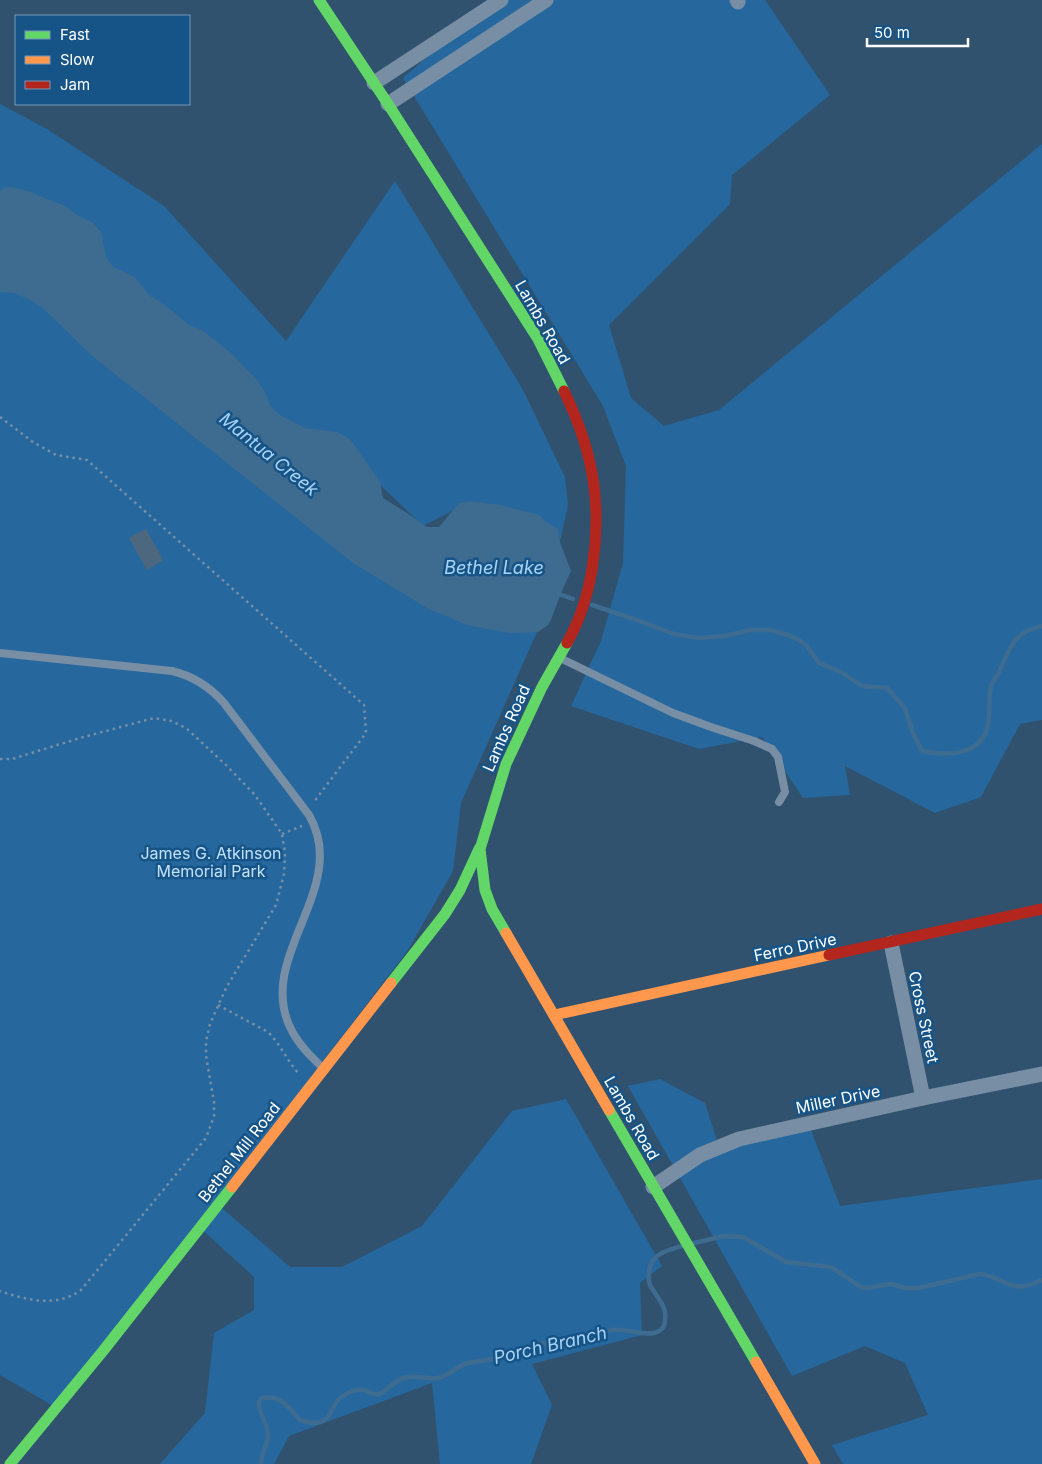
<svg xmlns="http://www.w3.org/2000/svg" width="1042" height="1464" viewBox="0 0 1042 1464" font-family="Inter,sans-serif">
  <rect width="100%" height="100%" fill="#30526e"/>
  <g fill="#26689e">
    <path d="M495,0H765L830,95L732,175L730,204L609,325L631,398L664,426L719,410L1042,144V720L1020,724L981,797L935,813L845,766L850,795L803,798L762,737L699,749L571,706L601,641L623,563L626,466L603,406L403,78L470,19Z"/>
    <path d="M0,104L47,129L164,206L286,341L395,181L522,388L565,477L568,506L558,550L471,501L423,526L324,431L353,563L537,632L461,803L453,871L408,950L215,1202L290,1267H342L422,1226L512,1111L566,1099L662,1266L640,1283L642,1335L532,1364L552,1405L531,1464H440L432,1383L289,1436L274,1464H160L205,1413L214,1333L254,1310V1277L197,1225L57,1408L0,1375Z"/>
    <path d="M660,1079L705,1103L719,1147L809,1125L840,1206L1042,1179V1464H843L832,1445L928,1415L905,1363L865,1346L792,1376L628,1086Z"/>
  </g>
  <path fill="#3e6b90" d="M5,187L17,188L30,192L65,206L80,217L92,222L101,232L106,257L113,267L135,277L150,296L161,302L189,325L202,330L231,353L258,381L267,396L270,406L280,415L305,428L337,432L350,439L380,482L383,498L404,511L427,527H439L459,503L471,501L500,505L539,515L546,522L558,529L560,542L571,571L561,593L551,620L548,625L538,632L510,633L487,629L467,625L427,608L353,563L91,355L42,307L26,298L14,293L0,292V191Z"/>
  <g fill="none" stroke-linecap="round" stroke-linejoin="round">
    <g stroke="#3e6b90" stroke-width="4.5">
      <path d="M556,593L573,599"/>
      <path d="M592,605L637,620L674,634L698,638L726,636L750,630H770L788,635L799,640L807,646L819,663L841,672L862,686L887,688L905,708L913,733L922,751C952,757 986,755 989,718C990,707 988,697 991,687C992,681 997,676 1000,670C1011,647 1012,633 1042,626"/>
      <path d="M694,1243L724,1236L743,1237L786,1262L831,1267L861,1287L867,1288L892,1284L904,1288H919L979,1274C1007,1276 1007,1297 1042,1280"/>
      <path d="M261,1464C261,1451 268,1445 268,1437C269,1424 258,1414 259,1402L262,1398C282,1395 289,1408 300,1420C337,1432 325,1404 346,1394C351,1391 359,1389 365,1390C370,1392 373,1396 379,1394C388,1390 394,1381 404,1378C416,1374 427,1380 438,1378C449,1376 458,1365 468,1363C477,1361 486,1361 495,1358C509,1355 523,1348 538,1344C542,1343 545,1344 549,1343C570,1339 591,1334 612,1330C626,1328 648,1337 657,1332C662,1330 665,1326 665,1320C667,1307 659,1300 653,1290C649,1285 648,1278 649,1272C650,1254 668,1250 682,1246"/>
    </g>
  </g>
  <path fill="#4d687e" d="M146,529L163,560L147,570L129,538Z"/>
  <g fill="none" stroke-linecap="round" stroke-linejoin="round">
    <g stroke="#778ea4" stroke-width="2.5" stroke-dasharray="2.5 4" stroke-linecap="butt">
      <path d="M0,417L33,442L56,455L87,460L364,705L366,733L313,803"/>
      <path d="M0,759H12L80,738L154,718L171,721L186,728L226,765L255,795L282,834L285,853L284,874L276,905L226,988L210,1024L206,1041V1056L214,1102V1116L206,1138L81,1290C57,1308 26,1300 0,1291"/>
      <path d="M282,834L302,826"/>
      <path d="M218,1005L268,1032C281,1045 287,1061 300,1075"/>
    </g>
    <g stroke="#778ea4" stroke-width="8">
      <path d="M0,653L172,671C193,676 210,687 224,703L309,815C351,888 256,955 290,1027C297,1043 310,1056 323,1068"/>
      <path d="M560,658L673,713L711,727L754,741L772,749L778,757L785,792L779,802"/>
    </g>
    <g stroke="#778ea4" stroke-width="15">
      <path d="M737,0L738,2"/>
      <path d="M374,83L501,0"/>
      <path d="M388,104L546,0"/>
      <path d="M891,943L923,1098"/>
      <path d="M653,1187L700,1155L739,1139L923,1098L1042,1074"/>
    </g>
    <g stroke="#63d668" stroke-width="11">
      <path d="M319,0L388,104L538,339L564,391"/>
      <path d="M506,933L492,909L485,890L480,849L506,764L542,687L567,643"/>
      <path d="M391,983L445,914L460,890L479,849"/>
      <path d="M609,1110L756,1362"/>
      <path d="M10,1464L103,1351L232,1187"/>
    </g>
    <g stroke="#ff974d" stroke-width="11">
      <path d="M506,933L609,1110"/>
      <path d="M554,1015L829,955"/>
      <path d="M232,1187L391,983"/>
      <path d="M756,1362L815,1464"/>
    </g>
    <g stroke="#b3261e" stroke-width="11">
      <path d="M564,391C578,420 590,454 594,486C600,537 593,597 567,643"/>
      <path d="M829,955L1042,909"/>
    </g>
  </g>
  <g text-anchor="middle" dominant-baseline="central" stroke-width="5" stroke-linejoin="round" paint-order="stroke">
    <g font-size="16" fill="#fff" stroke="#165488">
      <text transform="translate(543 322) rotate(60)">Lambs Road</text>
      <text transform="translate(506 728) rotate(-66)">Lambs Road</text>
      <text transform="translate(795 947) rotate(-12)">Ferro Drive</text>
      <text transform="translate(924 1017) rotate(78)">Cross Street</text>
      <text transform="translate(838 1099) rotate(-12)">Miller Drive</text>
      <text transform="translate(632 1118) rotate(60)">Lambs Road</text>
      <text transform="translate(239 1152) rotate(-52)">Bethel Mill Road</text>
    </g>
    <g font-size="16" fill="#c3e2fb" stroke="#165488">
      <text x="211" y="853">James G. Atkinson<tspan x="211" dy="18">Memorial Park</tspan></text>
    </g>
    <g font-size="18" font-style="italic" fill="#a8d4f6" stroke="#165488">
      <text transform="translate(269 454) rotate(39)">Mantua Creek</text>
      <text x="494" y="567">Bethel Lake</text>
      <text transform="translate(550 1345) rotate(-13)">Porch Branch</text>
    </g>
  </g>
  <rect x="15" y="15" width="175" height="90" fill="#165488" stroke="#7398b8"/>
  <rect x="25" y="31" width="25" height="8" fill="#63d668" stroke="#7398b8"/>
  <text x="60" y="40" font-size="15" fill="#ffffff">Fast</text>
  <rect x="25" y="56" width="25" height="8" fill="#ff974d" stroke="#7398b8"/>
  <text x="60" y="65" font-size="15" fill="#ffffff">Slow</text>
  <rect x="25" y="81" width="25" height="8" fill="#b3261e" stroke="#7398b8"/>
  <text x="60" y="90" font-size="15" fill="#ffffff">Jam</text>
  <path d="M867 38v8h101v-8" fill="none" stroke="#ffffff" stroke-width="2.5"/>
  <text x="874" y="38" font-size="15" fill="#ffffff" stroke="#165488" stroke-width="4" paint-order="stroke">50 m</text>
</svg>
